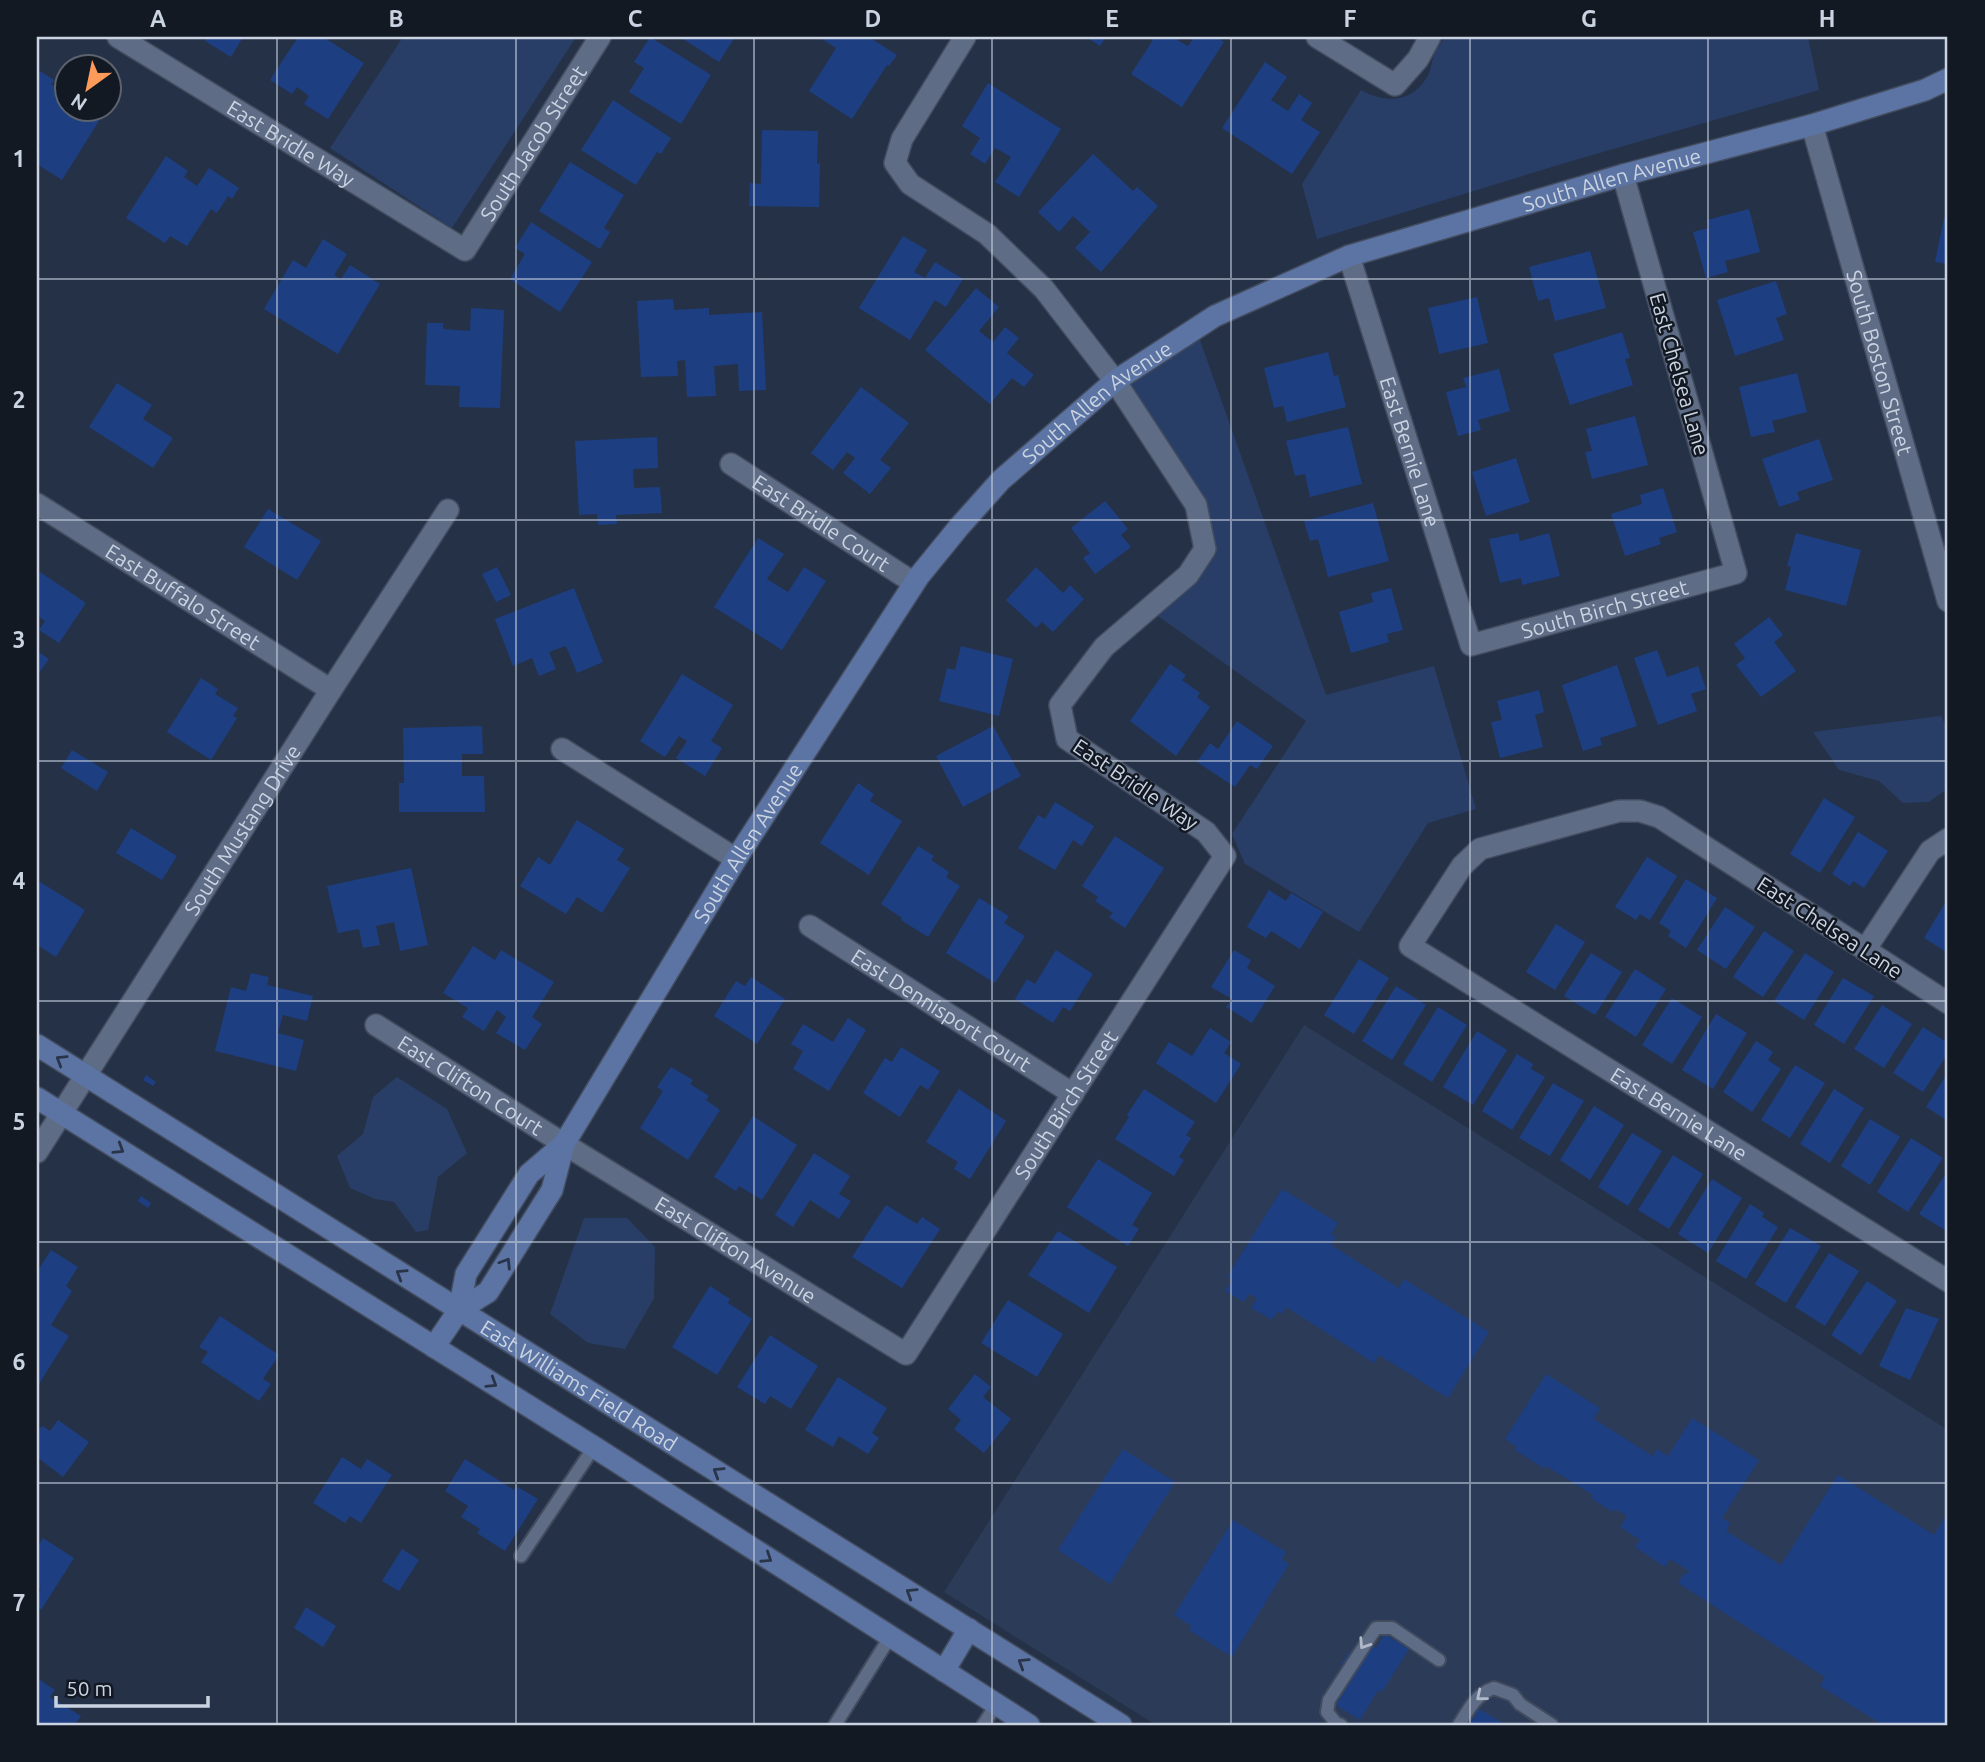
<svg xmlns="http://www.w3.org/2000/svg" width="1985" height="1762" viewBox="0 0 1985 1762" font-family="Ubuntu,sans-serif">
  <rect width="100%" height="100%" fill="#253147"/>
  <path fill="#2c3b57" d="M1304,1025L1948,1430V1725H1156L944,1592Z"/>
  <g fill="#293e66">
    <path d="M403,37H576L452,228L330,148Z"/>
    <path d="M1445,37H1808L1819,90L1568,162L1317,239L1302,184L1361,90C1385,103 1411,104 1427,77C1431,70 1431,63 1434,56C1436,49 1441,43 1445,37Z"/>
    <path d="M1196,329L1326,695L1434,666L1476,809L1428,823L1359,932L1245,864L1232,834L1306,721L1148,609L1205,549L1196,505L1115,381Z"/>
    <path d="M1941,716L1948,730V788L1929,802L1903,803L1879,781L1839,770L1813,732Z"/>
    <path d="M397,1077L447,1109L467,1153L438,1177L428,1230L416,1232L394,1202L375,1199L350,1188L337,1156L363,1134L373,1097Z"/>
    <path d="M584,1218H627L655,1247L654,1298L625,1349L588,1343L550,1314Z"/>
  </g>
  <g fill="#1d3f82">
    <path d="M208,37H243L231,57L205,41Z"/>
    <path d="M298,37H323L364,63L328,119L304,104L309,96L297,87L292,94L270,80Z"/>
    <path d="M650,37L711,75L681,124L629,92L644,68L634,62Z"/>
    <path d="M680,37H735L719,62Z"/>
    <path d="M819,37H869L897,55L889,66L887,65L852,119L809,91L836,48Z"/>
    <path d="M1086,37H1106L1100,46Z"/>
    <path d="M1149,37H1179L1177,40L1188,46L1194,37H1216L1224,42L1182,107L1131,74L1153,40Z"/>
    <path d="M1265,62L1287,77L1271,100L1288,111L1299,94L1312,103L1301,120L1320,132L1292,174L1222,128Z"/>
    <path d="M40,71L54,80L51,84L66,95V108H107L62,180L37,164V149L40,145L37,143V75Z"/>
    <path d="M988,83L1061,129L1019,197L995,182L1011,157L995,148L985,164L970,154L980,138L962,126Z"/>
    <path d="M613,100L671,138L661,154L657,152L636,185L581,150Z"/>
    <path d="M762,130L818,131L817,164L820,163L819,207L749,206L750,183L761,184Z"/>
    <path d="M1093,154L1133,191L1137,187L1158,206L1101,272L1075,248L1090,232L1073,216L1059,232L1038,212Z"/>
    <path d="M166,156L188,171L184,177L197,186L209,168L239,188L232,199L228,196L217,213L211,209L187,246L170,236L165,243L126,218Z"/>
    <path d="M570,162L624,195L604,228L610,232L600,249L539,211Z"/>
    <path d="M1749,209L1760,252L1725,261L1728,272L1706,278L1693,232L1709,228L1707,220Z"/>
    <path d="M1944,218L1948,219V264L1935,262Z"/>
    <path d="M531,222L592,262L560,312L510,279L525,254L515,248Z"/>
    <path d="M903,236L927,250L914,272L925,278L935,262L963,279L946,307L935,300L910,340L859,308Z"/>
    <path d="M323,239L347,254L334,275L341,279L350,265L380,284L338,354L264,309L293,260L306,268Z"/>
    <path d="M1590,251L1606,308L1555,321L1549,298L1538,301L1529,267Z"/>
    <path d="M1776,281L1787,314L1776,318L1784,340L1735,356L1717,300Z"/>
    <path d="M976,288L999,307L979,331L993,342L1005,327L1019,338L1007,353L1034,375L1024,387L1012,378L990,404L925,350Z"/>
    <path d="M1477,297L1488,343L1439,354L1428,308Z"/>
    <path d="M673,299L674,310L709,308V315L762,312L766,390L739,391L738,364L714,366L716,396L687,397L685,360L677,361L678,376L641,377L637,301Z"/>
    <path d="M471,308L504,310L500,408L459,407L460,386L425,385L427,323H443V329L470,331Z"/>
    <path d="M1622,332L1630,358L1625,359L1633,385L1570,405L1553,354Z"/>
    <path d="M1328,352L1334,376L1338,375L1346,407L1287,422L1283,406L1274,408L1264,368Z"/>
    <path d="M1499,369L1510,411L1478,420L1481,430L1458,436L1446,392L1466,387L1463,378Z"/>
    <path d="M1797,373L1807,412L1772,421L1775,432L1751,437L1739,387Z"/>
    <path d="M117,383L152,405L143,419L173,438L153,468L89,427Z"/>
    <path d="M861,387L909,423L880,460L891,468L870,494L843,473L855,458L847,452L833,470L811,453Z"/>
    <path d="M1635,416L1648,465L1592,479L1585,452L1592,451L1586,429Z"/>
    <path d="M1348,427L1362,484L1310,497L1305,474L1295,476L1286,441Z"/>
    <path d="M657,437L658,468L633,469L634,488L660,487L662,513L616,515L617,524L598,525L597,514L579,515L575,441Z"/>
    <path d="M1819,439L1833,480L1797,492L1800,500L1779,507L1762,459Z"/>
    <path d="M1516,458L1530,502L1486,516L1472,472Z"/>
    <path d="M1663,488L1677,532L1659,538L1661,544L1625,556L1611,514L1642,504L1640,495Z"/>
    <path d="M1105,501L1128,529L1121,535L1131,547L1095,574L1083,558L1090,553L1071,528Z"/>
    <path d="M1373,503L1389,561L1328,577L1318,539L1310,541L1304,521Z"/>
    <path d="M268,509L321,541L297,580L244,547Z"/>
    <path d="M1518,533L1520,541L1549,533L1560,576L1522,585L1521,578L1500,583L1489,539Z"/>
    <path d="M1796,533L1861,550L1846,606L1785,590L1791,567L1787,566Z"/>
    <path d="M758,538L784,554L767,579L788,592L804,567L826,581L782,650L714,607Z"/>
    <path d="M497,567L511,595L496,602L482,574Z"/>
    <path d="M1036,567L1063,593L1070,585L1084,599L1053,632L1042,622L1036,628L1006,600Z"/>
    <path d="M37,570L86,603L59,643L39,630L45,621L37,615Z"/>
    <path d="M574,588L603,662L577,673L566,646L549,652L556,669L539,676L532,658L513,666L495,619Z"/>
    <path d="M1391,588L1403,630L1387,634L1389,642L1351,653L1339,612L1373,602L1371,593Z"/>
    <path d="M1769,617L1783,635L1774,642L1796,671L1761,697L1736,665L1745,658L1734,644Z"/>
    <path d="M961,646L1013,659L999,716L939,701L947,668L955,670Z"/>
    <path d="M1657,650L1667,677L1698,666L1706,689L1691,694L1697,711L1658,725L1634,658Z"/>
    <path d="M37,651L49,659L37,676Z"/>
    <path d="M1170,664L1186,675L1182,680L1200,693L1197,697L1210,707L1176,756L1130,721Z"/>
    <path d="M1617,665L1637,726L1600,738L1602,745L1583,751L1562,685Z"/>
    <path d="M682,674L733,705L711,741L722,748L705,776L676,758L687,741L679,736L665,757L640,741Z"/>
    <path d="M201,678L218,689L215,694L238,708L233,716L237,718L211,760L167,732Z"/>
    <path d="M1539,690L1544,712L1535,715L1543,747L1500,758L1491,722L1502,720L1497,701Z"/>
    <path d="M1237,721L1273,746L1257,769L1250,765L1235,787L1197,762L1210,743L1218,749Z"/>
    <path d="M482,726L483,754H462V776H484L485,812H399V783H404L403,728Z"/>
    <path d="M993,726L1021,776L963,807L936,756Z"/>
    <path d="M72,750L108,772L97,791L61,768Z"/>
    <path d="M858,783L874,794L870,801L902,821L869,875L820,843Z"/>
    <path d="M1824,798L1855,817L1820,873L1790,854Z"/>
    <path d="M1055,802L1094,826L1082,846L1073,840L1055,870L1018,848L1038,815L1045,819Z"/>
    <path d="M577,820L624,849L617,860L630,868L602,913L577,897L566,914L520,886L538,857L550,865Z"/>
    <path d="M131,828L177,856L162,880L116,853Z"/>
    <path d="M1858,832L1888,851L1864,888L1853,881L1850,886L1832,874Z"/>
    <path d="M1115,836L1164,868L1125,928L1109,917L1113,913L1095,901L1098,897L1082,886Z"/>
    <path d="M918,846L934,856L931,860L949,872L946,877L960,886L928,937L901,920L902,918L881,904Z"/>
    <path d="M1647,857L1677,876L1650,920L1640,914L1636,920L1615,907Z"/>
    <path d="M411,868L428,945L400,951L394,922L376,926L380,945L363,948L359,929L338,933L327,886Z"/>
    <path d="M1686,879L1717,898L1686,948L1668,936L1671,931L1659,923Z"/>
    <path d="M37,880L85,910L56,957L37,945Z"/>
    <path d="M1269,890L1286,901L1291,893L1323,912L1300,949L1271,931L1266,938L1247,927Z"/>
    <path d="M979,898L1009,916L1004,923L1025,936L995,983L946,953Z"/>
    <path d="M1948,898V953L1924,938Z"/>
    <path d="M1725,907L1755,927L1726,969L1697,950Z"/>
    <path d="M1556,924L1585,942L1555,990L1526,972Z"/>
    <path d="M1764,931L1794,951L1763,997L1733,977Z"/>
    <path d="M473,946L495,960L501,950L554,982L532,1017L542,1024L525,1050L496,1033L506,1017L497,1010L484,1031L462,1017L468,1008L443,993Z"/>
    <path d="M1056,950L1093,974L1070,1011L1063,1007L1053,1023L1015,999L1027,979L1035,984Z"/>
    <path d="M1234,950L1251,960L1247,968L1275,986L1252,1023L1226,1007L1232,999L1211,987Z"/>
    <path d="M1591,953L1622,972L1595,1015L1564,996Z"/>
    <path d="M1805,953L1834,972L1804,1020L1774,1001Z"/>
    <path d="M1359,959L1389,978L1354,1034L1324,1015Z"/>
    <path d="M1635,969L1666,989L1636,1037L1605,1017Z"/>
    <path d="M251,973L269,977L267,985L313,996L307,1021L283,1015L278,1033L304,1040L296,1071L215,1051L231,987L246,991Z"/>
    <path d="M751,977L785,999L757,1044L714,1016L736,981L745,986Z"/>
    <path d="M1843,978L1874,996L1844,1044L1814,1025Z"/>
    <path d="M1396,986L1426,1005L1392,1060L1362,1041Z"/>
    <path d="M1672,998L1702,1017L1672,1064L1642,1045Z"/>
    <path d="M1882,1005L1912,1024L1884,1068L1854,1049Z"/>
    <path d="M1438,1007L1467,1025L1432,1082L1403,1064Z"/>
    <path d="M1716,1014L1747,1033L1713,1089L1682,1070Z"/>
    <path d="M848,1018L866,1030L829,1091L793,1069L803,1051L791,1044L803,1024L833,1042Z"/>
    <path d="M1923,1027L1948,1043V1053L1923,1092L1893,1073Z"/>
    <path d="M1210,1028L1231,1042L1224,1053L1241,1064L1216,1103L1156,1063L1169,1042L1192,1056Z"/>
    <path d="M1477,1031L1507,1050L1473,1105L1443,1087Z"/>
    <path d="M1756,1041L1773,1052L1768,1060L1781,1069L1752,1112L1723,1092Z"/>
    <path d="M901,1047L940,1071L928,1090L920,1085L900,1117L863,1093L885,1058L892,1062Z"/>
    <path d="M1517,1054L1533,1064L1531,1069L1545,1077L1512,1130L1482,1111Z"/>
    <path d="M1795,1065L1825,1083L1790,1138L1761,1120Z"/>
    <path d="M671,1067L693,1080L690,1084L709,1096L706,1100L720,1110L688,1160L640,1128L663,1091L657,1087Z"/>
    <path d="M1948,1072V1121L1926,1107Z"/>
    <path d="M146,1075L156,1082L153,1086L143,1080Z"/>
    <path d="M1553,1083L1584,1101L1550,1156L1519,1138Z"/>
    <path d="M959,1089L1006,1121L970,1179L954,1169L958,1162L926,1142Z"/>
    <path d="M1144,1089L1195,1122L1186,1135L1191,1138L1179,1157L1184,1160L1174,1176L1115,1139L1129,1117L1127,1115Z"/>
    <path d="M1834,1089L1864,1108L1830,1163L1800,1144Z"/>
    <path d="M1594,1106L1624,1125L1590,1180L1560,1160Z"/>
    <path d="M753,1116L797,1145L762,1200L739,1186L736,1191L714,1177Z"/>
    <path d="M1870,1119L1900,1137L1870,1185L1841,1166Z"/>
    <path d="M1632,1133L1662,1151L1628,1206L1598,1187Z"/>
    <path d="M1911,1138L1943,1158L1908,1212L1877,1192Z"/>
    <path d="M814,1153L850,1176L839,1194L851,1201L839,1219L810,1200L793,1227L775,1215Z"/>
    <path d="M1673,1155L1703,1174L1669,1229L1638,1210Z"/>
    <path d="M1098,1159L1152,1193L1132,1225L1139,1229L1128,1246L1067,1207Z"/>
    <path d="M1945,1175L1948,1177V1232L1919,1214Z"/>
    <path d="M1712,1179L1742,1198L1708,1253L1678,1234Z"/>
    <path d="M1282,1189L1338,1223L1331,1234L1336,1237L1331,1245L1399,1288L1404,1279L1489,1332L1448,1398L1379,1355L1374,1363L1286,1307L1283,1314L1278,1311L1272,1320L1251,1308L1257,1298L1249,1294L1244,1302L1225,1291L1232,1280L1227,1277Z"/>
    <path d="M141,1196L151,1203L148,1208L138,1201Z"/>
    <path d="M1750,1204L1764,1213L1762,1217L1778,1227L1746,1279L1716,1261Z"/>
    <path d="M886,1205L917,1224L922,1217L940,1229L902,1288L852,1257Z"/>
    <path d="M1790,1228L1821,1246L1786,1303L1755,1284Z"/>
    <path d="M1058,1231L1117,1267L1089,1313L1028,1275Z"/>
    <path d="M51,1250L78,1267L66,1286L72,1291L51,1325L69,1336L37,1387V1272Z"/>
    <path d="M1829,1253L1859,1271L1825,1326L1795,1307Z"/>
    <path d="M1867,1281L1897,1301L1861,1355L1831,1335Z"/>
    <path d="M710,1286L730,1299L728,1303L752,1319L717,1375L672,1347Z"/>
    <path d="M1008,1300L1063,1334L1037,1377L981,1343Z"/>
    <path d="M1906,1308L1939,1319L1910,1380L1879,1366Z"/>
    <path d="M220,1316L279,1355L263,1379L271,1384L259,1401L201,1362L208,1352L199,1347Z"/>
    <path d="M770,1335L818,1366L791,1409L770,1396L765,1404L737,1387Z"/>
    <path d="M975,1374L991,1387L983,1397L1011,1419L984,1453L954,1429L961,1420L948,1409Z"/>
    <path d="M1546,1374L1600,1408L1594,1419L1653,1456L1657,1449L1668,1456L1692,1418L1759,1460L1722,1518L1730,1523L1726,1531L1781,1565L1838,1475L1934,1535L1948,1512V1725H1883L1820,1686L1825,1677L1678,1583L1684,1573L1686,1575L1689,1571L1670,1559L1665,1567L1635,1547L1640,1540L1620,1527L1627,1516L1615,1509L1613,1512L1591,1498L1593,1495L1559,1474L1546,1466L1545,1469L1515,1450L1517,1447L1505,1439Z"/>
    <path d="M838,1377L887,1408L872,1433L879,1438L868,1454L839,1436L833,1447L805,1430Z"/>
    <path d="M58,1420L89,1442L63,1477L37,1457V1432L42,1426L50,1431Z"/>
    <path d="M1123,1449L1175,1482L1110,1584L1058,1550Z"/>
    <path d="M342,1457L361,1469L367,1459L392,1475L361,1523L350,1516L345,1523L313,1503Z"/>
    <path d="M465,1459L514,1490L516,1486L538,1499L505,1551L477,1533L480,1529L461,1517L468,1506L445,1491Z"/>
    <path d="M1233,1520L1286,1552L1282,1559L1289,1564L1232,1657L1189,1630L1191,1626L1174,1615Z"/>
    <path d="M43,1538L74,1558L41,1610L37,1607V1595L41,1589L37,1587V1548Z"/>
    <path d="M402,1549L419,1560L399,1591L382,1581Z"/>
    <path d="M306,1607L336,1626L323,1647L294,1628Z"/>
    <path d="M1385,1634L1409,1649L1382,1692L1379,1689L1360,1720L1336,1705L1355,1675L1341,1665L1349,1652L1362,1660L1372,1645L1376,1648Z"/>
    <path d="M37,1678L55,1690L50,1697L81,1716L75,1725H37Z"/>
    <path d="M1479,1709L1506,1725H1469Z"/>
  </g>
  <g fill="none" stroke-linecap="round" stroke-linejoin="round">
    <defs>
      <g id="lane">
        <path d="M521,1556L594,1447"/>
        <path d="M835,1725L890,1637"/>
        <path d="M983,1725L996,1705"/>
        <path d="M1341,1725L1336,1723L1327,1712L1329,1700L1376,1628H1392L1439,1660"/>
        <path d="M1459,1725C1469,1709 1476,1694 1494,1688L1513,1695L1520,1704L1552,1725"/>
      </g>
      <g id="street">
        <path id="s1" d="M118,37L465,250L600,37"/>
        <path d="M1317,37L1395,85L1418,59L1430,37"/>
        <path id="s2" d="M1812,125L1948,601"/>
        <path id="s3" d="M1349,256L1471,645L1736,573L1623,175"/>
        <path id="s4" d="M731,464L914,583"/>
        <path id="s5" d="M37,504L331,690"/>
        <path d="M562,749L736,859"/>
        <path id="s6" d="M810,926L1073,1094"/>
        <path d="M1865,950L1930,851L1948,839"/>
        <path id="s7" d="M1948,1003L1659,817L1640,811H1619L1480,849L1462,866L1410,946L1948,1281"/>
        <path id="s8" d="M376,1025L564,1144L906,1354L1225,856L1206,832L1067,739L1060,705L1104,647L1188,575L1205,549L1196,505L1115,381L1044,289L987,234L910,184L895,163L902,139L965,37"/>
        <path id="s9" d="M37,1152L331,690L448,510"/>
      </g>
      <g id="secondary">
        <path id="s10" d="M37,1045L1121,1725"/>
        <path d="M37,1098L594,1447L1029,1725"/>
        <path id="s11" d="M459,1310L488,1292L552,1190L564,1144L736,859L919,576L959,527L1001,480L1115,381L1215,316L1349,256L1623,175L1812,125L1925,90L1948,79"/>
        <path d="M434,1347L459,1310L466,1274L529,1174L564,1144"/>
        <path d="M944,1671L969,1629"/>
      </g>
    </defs>
    <use href="#lane" stroke="#434c5f" stroke-width="16"/>
    <use href="#street" stroke="#434c5f" stroke-width="24"/>
    <use href="#secondary" stroke="#434c5f" stroke-width="24"/>
    <use href="#lane" stroke="#5e6c85" stroke-width="12"/>
    <use href="#street" stroke="#5e6c85" stroke-width="21"/>
    <use href="#secondary" stroke="#5b74a3" stroke-width="21"/>
  </g>
  <defs><path id="oneway-chevron" d="M-2-3.5L2.5 0L-2 3.5" fill="none" stroke-width="1.6" stroke-linecap="round" stroke-linejoin="round" transform="scale(1.75)"/></defs>
  <g stroke="#293449">
    <use href="#oneway-chevron" transform="translate(61 1060) rotate(-148)"/>
    <use href="#oneway-chevron" transform="translate(119 1149) rotate(32)"/>
    <use href="#oneway-chevron" transform="translate(506 1263) rotate(-58)"/>
    <use href="#oneway-chevron" transform="translate(401 1274) rotate(-148)"/>
    <use href="#oneway-chevron" transform="translate(492 1383) rotate(32)"/>
    <use href="#oneway-chevron" transform="translate(718 1472) rotate(-148)"/>
    <use href="#oneway-chevron" transform="translate(767 1558) rotate(33)"/>
    <use href="#oneway-chevron" transform="translate(911 1593) rotate(-148)"/>
    <use href="#oneway-chevron" transform="translate(1023 1663) rotate(-148)"/>
  </g>
  <g stroke="#afb9ca">
    <use href="#oneway-chevron" transform="translate(1364 1644) rotate(123)"/>
    <use href="#oneway-chevron" transform="translate(1481 1696) rotate(141)"/>
  </g>
  <path fill="none" stroke="#cad3e1" stroke-width="2" stroke-opacity="0.55" d="M277,37V1725M516,37V1725M754,37V1725M992,37V1725M1231,37V1725M1470,37V1725M1708,37V1725M37,279H1948M37,520H1948M37,761H1948M37,1001H1948M37,1242H1948M37,1483H1948"/>
  <g text-anchor="middle" dominant-baseline="central" stroke-width="5" stroke-linejoin="round" paint-order="stroke">
    <g font-size="21" fill="#cad3e1" stroke="#131923">
      <text stroke="none"><textPath href="#s1" startOffset="203">East Bridle Way</textPath></text>
      <text stroke="none"><textPath href="#s1" startOffset="534">South Jacob Street</textPath></text>
      <text stroke="none"><textPath href="#s11" startOffset="1689">South Allen Avenue</textPath></text>
      <text stroke="none"><textPath href="#s2" startOffset="247">South Boston Street</textPath></text>
      <text transform="translate(1680 374) rotate(74)">East Chelsea Lane</text>
      <text stroke="none"><textPath href="#s11" startOffset="1122">South Allen Avenue</textPath></text>
      <text stroke="none"><textPath href="#s3" startOffset="205">East Bernie Lane</textPath></text>
      <text stroke="none"><textPath href="#s4" startOffset="108">East Bridle Court</textPath></text>
      <text stroke="none"><textPath href="#s5" startOffset="173">East Buffalo Street</textPath></text>
      <text stroke="none"><textPath href="#s3" startOffset="546">South Birch Street</textPath></text>
      <text transform="translate(1136 784) rotate(34)">East Bridle Way</text>
      <text stroke="none"><textPath href="#s9" startOffset="382">South Mustang Drive</textPath></text>
      <text stroke="none"><textPath href="#s11" startOffset="555">South Allen Avenue</textPath></text>
      <text transform="translate(1830 927) rotate(33)">East Chelsea Lane</text>
      <text stroke="none"><textPath href="#s6" startOffset="156">East Dennisport Court</textPath></text>
      <text stroke="none"><textPath href="#s8" startOffset="112">East Clifton Court</textPath></text>
      <text stroke="none"><textPath href="#s8" startOffset="920">South Birch Street</textPath></text>
      <text stroke="none"><textPath href="#s7" startOffset="966">East Bernie Lane</textPath></text>
      <text stroke="none"><textPath href="#s8" startOffset="424">East Clifton Avenue</textPath></text>
      <text stroke="none"><textPath href="#s10" startOffset="640">East Williams Field Road</textPath></text>
    </g>
  </g>
  <rect width="1985" height="1762" fill="none" stroke="#131923" stroke-width="77"/>
  <g transform="translate(88 88) rotate(213)"><circle r="33" fill="#131923" stroke="#5c636f" stroke-width="2"/>
  <path d="M0-5L12 26L0 18L-12 26Z" fill="#ff9b5a"/>
  <text y="-10" font-size="19" font-weight="bold" text-anchor="middle" fill="#cad3e1">N</text>
  </g>
  <path d="M56 1696v10h152v-10" fill="none" stroke="#cad3e1" stroke-width="3.5"/>
  <text x="66" y="1696" font-size="21" fill="#cad3e1" stroke="#131923" stroke-width="5" paint-order="stroke">50 m</text>
  <rect x="38" y="38" width="1908" height="1686" fill="none" stroke="#cad3e1" stroke-width="2.5"/>
  <g font-size="23" text-anchor="middle" font-weight="bold" fill="#cad3e1">
    <text x="158" y="27">A</text>
    <text x="396" y="27">B</text>
    <text x="635" y="27">C</text>
    <text x="873" y="27">D</text>
    <text x="1112" y="27">E</text>
    <text x="1350" y="27">F</text>
    <text x="1589" y="27">G</text>
    <text x="1827" y="27">H</text>
    <text x="19" y="167">1</text>
    <text x="19" y="408">2</text>
    <text x="19" y="648">3</text>
    <text x="19" y="889">4</text>
    <text x="19" y="1130">5</text>
    <text x="19" y="1370">6</text>
    <text x="19" y="1611">7</text>
  </g>
</svg>
